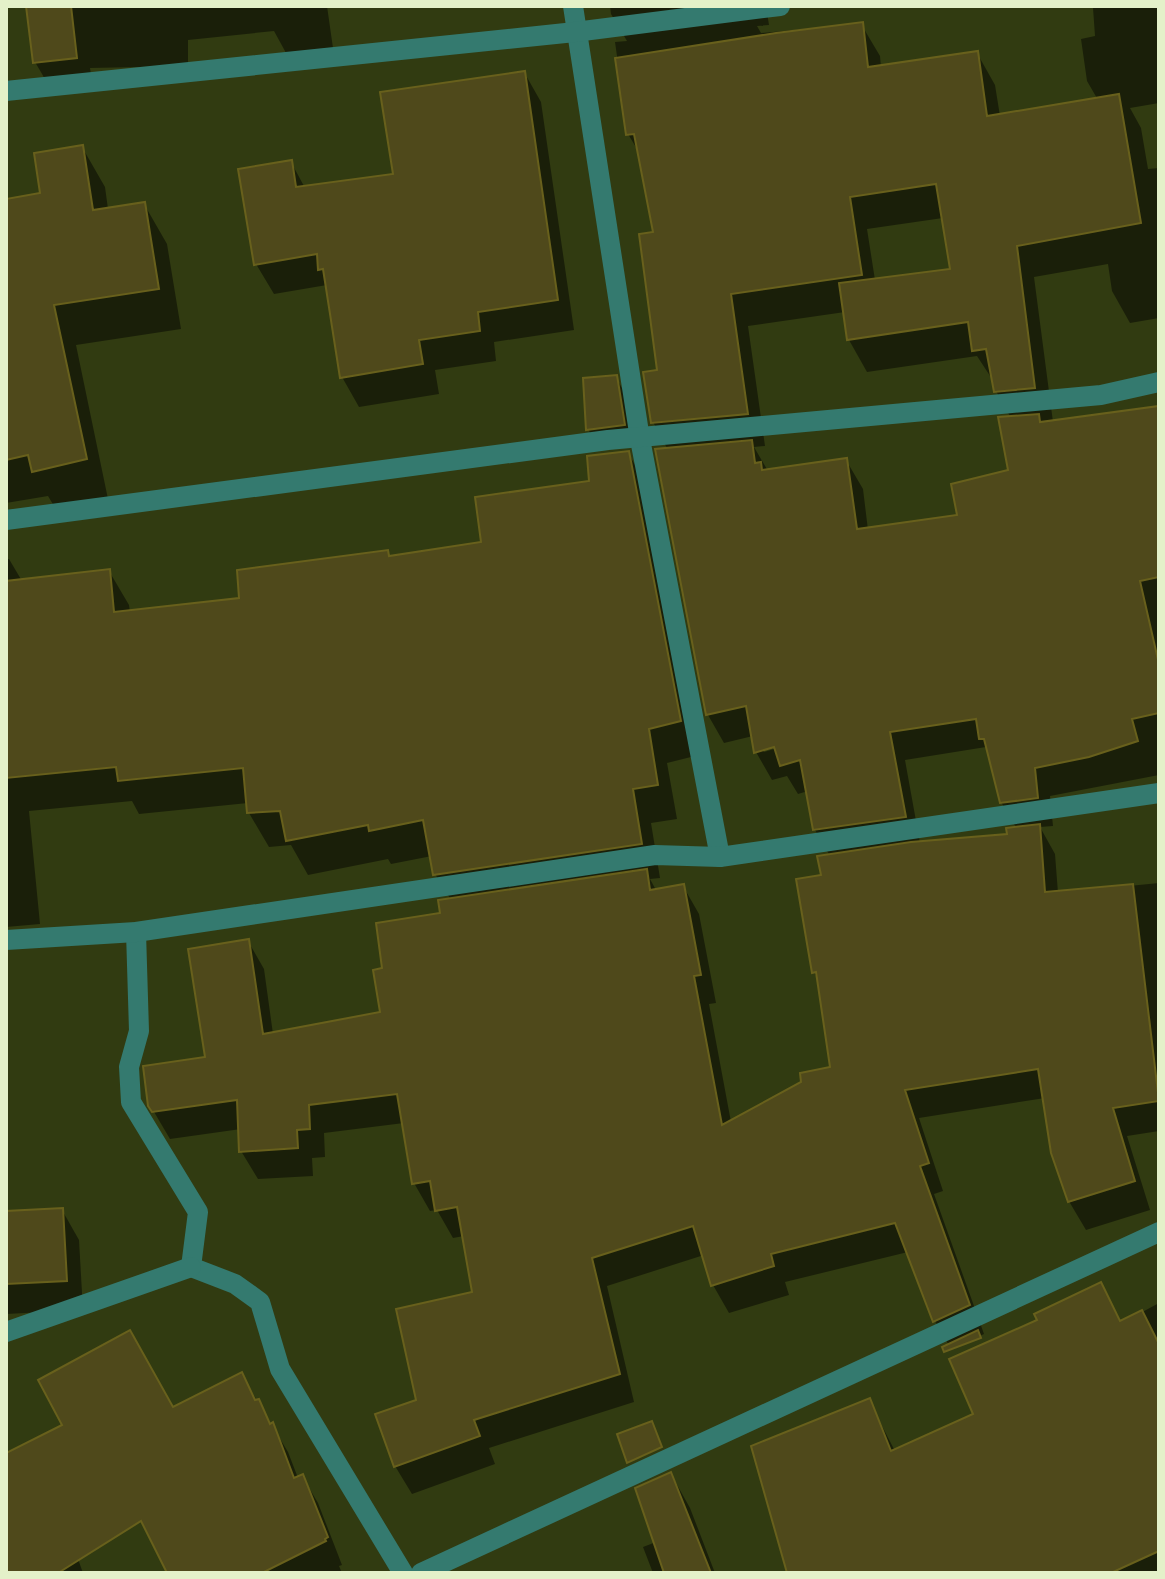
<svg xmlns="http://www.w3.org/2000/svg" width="1165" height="1579" viewBox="0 0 1165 1579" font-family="'Exo 2',sans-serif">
  <rect width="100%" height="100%" fill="#313b11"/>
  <g fill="#0007" fill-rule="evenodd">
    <path d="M28,6H327L334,55L291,62L274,31L188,40V66L90,68L93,86L52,91L35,62Z"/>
    <path d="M610,6H766L769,25L757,26L761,33L861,24L880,56L881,67L977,53L995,85L1000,116L1098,100L1087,81L1081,39L1095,36L1093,8L1159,6V103L1130,108L1141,128L1148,169L1159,168V318L1130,323L1112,291L1108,264L1034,277L1053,422L1159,408V775L1050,796L1053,826L1040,827L1055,854L1058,893L1159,883V1131L1127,1136L1150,1210L1086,1230L1070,1203L1052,1152L1045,1098L919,1118L943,1191L934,1194L984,1334L951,1349L935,1321L908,1252L785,1282L789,1295L729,1313L713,1285L704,1255L607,1286L634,1402L489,1448L495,1464L412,1494L395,1466L419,1401L475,1294L464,1236L453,1238L437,1210L430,1211L414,1183L404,1123L324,1133L325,1157L312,1158L313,1176L258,1179L241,1151V1129L170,1139L150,1105L207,1059L248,941L264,969L273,1034L382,1014L385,970L443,914L451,900L435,874L432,856L391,864L388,859L308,875L291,845L269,847L249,813L248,803L139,814L132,801L29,811L40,924L6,927V559H9L22,581L109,571L129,605L130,612L242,600L387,552L390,557L483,543L591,483L628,453L648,487L699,755L667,763L677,819L651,823L660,878L650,879L656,890L683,886L699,914L716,1003L709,1004L731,1122L832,1068L819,981L814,972L823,877L830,856L815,830L808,791L798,794L787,776L772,780L756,752L753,736L724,743L708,715L668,450L653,422L660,372L656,234L640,154L628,134L615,42L627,41L611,14ZM943,218L952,271L875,280L867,229ZM845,312L849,340L867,372L977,356L994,382L996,391L1011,418L1010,472L960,517L868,530L863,489L846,460L768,471L754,447L765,446L748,326ZM784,746L764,752V748ZM986,747L1001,802L1017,829L1009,836L920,843L905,760Z"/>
    <path d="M524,72L541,102L574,330L494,342L496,361L435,370L439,394L359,407L342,377L327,285L274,294L256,264L291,162L305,188L395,176Z"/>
    <path d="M82,147L105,187L108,209L144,204L167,244L181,329L76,345L108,499L57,511L48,496L6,503V200L42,195Z"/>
    <path d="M616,377L624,392L632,440L596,444L588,429Z"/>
    <path d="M62,1210L79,1240L83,1310L6,1314V1213Z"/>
    <path d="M1101,1284L1122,1323L1159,1303V1573H789L869,1401L895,1451L976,1415L1039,1321Z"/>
    <path d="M241,1374L288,1452L298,1478L302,1476L318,1503L342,1565L339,1566L342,1573H169L172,1409Z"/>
    <path d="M6,1455L47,1472L83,1573H29L6,1562Z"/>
    <path d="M671,1474L690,1508L715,1573H653L643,1547L656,1542Z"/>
  </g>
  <g fill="#4f491b" stroke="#68601c" stroke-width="2">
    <path d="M26,6H71L77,58L33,63Z"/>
    <path d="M863,22L868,67L978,51L987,116L1119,94L1141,223L1017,246L1035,388L994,392L986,349L972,351L968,322L847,340L839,283L950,269L936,184L850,197L862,275L731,294L748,414L651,423L643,372L657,370L639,234L653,232L634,134L626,135L615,58L776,33Z"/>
    <path d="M525,71L558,300L478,312L480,331L419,340L423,364L340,378L323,269L318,270L317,254L254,265L238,169L292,160L296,187L393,174L380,92Z"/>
    <path d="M83,145L93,210L145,202L159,289L54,305L87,459L32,472L28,455L6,460V199L40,193L34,153Z"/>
    <path d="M617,375L625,425L586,430L583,378Z"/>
    <path d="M1159,406V577L1140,581L1159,664V713L1132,719L1138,741L1089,757L1035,768L1038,798L1000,803L984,739H979L976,719L890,732L906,817L813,830L800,760L780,766L774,747L754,753L746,706L706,715L655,449L752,440L755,463L761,462L762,470L847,458L857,529L957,515L951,484L1008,470L998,417L1039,414L1040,422Z"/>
    <path d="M629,451L681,721L649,729L658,785L633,789L642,844L433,875L423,820L369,831L368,825L286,841L280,811L247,813L243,768L118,781L116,767L6,778V581L110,569L114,612L239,598L237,570L388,550L389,556L481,542L475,497L589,481L587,456Z"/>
    <path d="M1040,824L1045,892L1133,884L1159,1101L1113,1108L1135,1181L1068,1202L1051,1153L1038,1069L905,1090L929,1163L920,1166L970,1305L933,1322L895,1223L771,1254L774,1266L711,1286L693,1226L592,1258L620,1374L474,1420L480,1436L394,1467L375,1414L416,1400L396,1309L472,1292L457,1207L435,1211L430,1181L412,1184L397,1094L309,1105L310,1129L297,1130L298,1148L239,1152L237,1100L152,1112L148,1106L143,1066L205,1057L188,949L249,939L263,1034L380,1012L373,970L382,968L376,923L440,913L438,900L647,869L650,890L684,884L701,975L694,976L722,1125L801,1082L800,1073L830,1067L816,972L812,973L796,879L821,875L817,856L911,842L1007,834L1006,828Z"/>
    <path d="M63,1208L67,1281L6,1284V1211Z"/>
    <path d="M1101,1282L1120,1321L1142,1310L1159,1344V1551L1111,1573H787L751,1446L870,1398L891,1451L973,1414L949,1359L1037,1320L1034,1314Z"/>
    <path d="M130,1330L173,1407L242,1372L255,1400L259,1399L270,1424L273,1422L294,1478L303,1474L328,1537L325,1539L326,1541L262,1573H167L141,1521L58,1573H6V1453L62,1425L38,1380Z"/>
    <path d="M978,1330L981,1338L944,1352L942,1347Z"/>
    <path d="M652,1421L662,1447L627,1463L617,1434Z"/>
    <path d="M671,1472L711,1573H664L635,1488Z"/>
  </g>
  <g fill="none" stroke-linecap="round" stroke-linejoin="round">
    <g stroke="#347a6f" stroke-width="20">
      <path d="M573,6L640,439L720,857"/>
      <path d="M6,91L575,32L780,6"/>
      <path d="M6,520L608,440L1101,395L1159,382"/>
      <path d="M136,932L139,1031L129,1067L131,1102L198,1212L191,1267L235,1284L260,1302L280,1369L403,1573"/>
      <path d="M6,940L136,932L655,855L720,857L1159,793"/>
      <path d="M6,1332L191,1267"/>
      <path d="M421,1573L1159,1232"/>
    </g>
  </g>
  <rect width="1165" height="1579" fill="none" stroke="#e4f1c9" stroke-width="16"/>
</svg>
